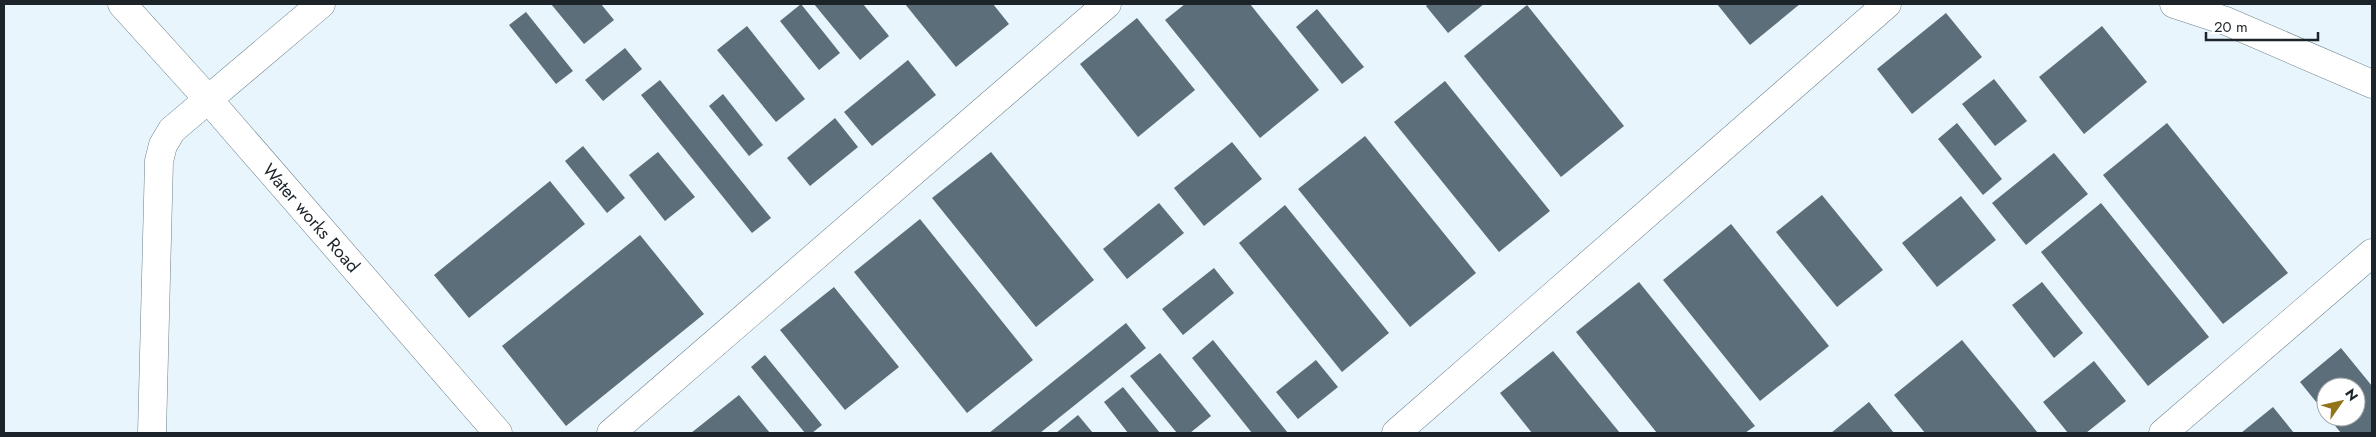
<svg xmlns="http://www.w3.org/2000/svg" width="2376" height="437" viewBox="0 0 2376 437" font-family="Jost,sans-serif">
  <rect width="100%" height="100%" fill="#e8f5fd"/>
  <g fill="#5b6e79">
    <path d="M551,4H601L614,20L584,44Z"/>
    <path d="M801,4L840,53L819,70L780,21Z"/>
    <path d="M814,4H863L889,36L860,60Z"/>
    <path d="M905,4H993L1009,24L956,67Z"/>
    <path d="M1185,4H1250L1319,90L1260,138L1165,20Z"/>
    <path d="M1428,4H1484L1448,33L1426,6Z"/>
    <path d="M1717,4H1800L1750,45Z"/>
    <path d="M1527,5L1624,126L1561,177L1464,56Z"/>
    <path d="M1317,9L1364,67L1342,84L1296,27Z"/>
    <path d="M526,12L573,71L556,84L509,25Z"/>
    <path d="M1946,13L1982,57L1912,114L1877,69Z"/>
    <path d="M1137,18L1195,90L1138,137L1080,64Z"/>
    <path d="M747,26L805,99L776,122L717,50Z"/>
    <path d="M2102,26L2147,82L2084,134L2039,77Z"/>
    <path d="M625,48L642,69L603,101L585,80Z"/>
    <path d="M908,60L936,95L872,146L844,112Z"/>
    <path d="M1994,79L2027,121L1995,146L1962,104Z"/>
    <path d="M660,80L771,218L752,233L641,95Z"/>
    <path d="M1445,81L1550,211L1499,252L1394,122Z"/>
    <path d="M723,94L763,145L749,156L709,106Z"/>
    <path d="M835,118L858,147L810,186L787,158Z"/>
    <path d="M1957,123L2002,179L1983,195L1938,139Z"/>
    <path d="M2167,123L2288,273L2223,324L2103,175Z"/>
    <path d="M1365,136L1476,273L1410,327L1298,189Z"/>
    <path d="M1232,142L1262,179L1204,226L1174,188Z"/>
    <path d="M583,146L625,198L607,213L565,161Z"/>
    <path d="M658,152L695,197L665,221L629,175Z"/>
    <path d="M991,152L1094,280L1036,327L932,198Z"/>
    <path d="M2054,153L2088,194L2026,245L1992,203Z"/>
    <path d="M550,181L585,224L469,318L434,275Z"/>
    <path d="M1822,195L1883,270L1837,307L1776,232Z"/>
    <path d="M1961,196L1996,240L1937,287L1902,243Z"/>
    <path d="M1159,203L1184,233L1127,279L1103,249Z"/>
    <path d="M2101,203L2209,337L2148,386L2041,252Z"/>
    <path d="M1285,205L1389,333L1342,372L1239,243Z"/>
    <path d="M920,219L1033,360L967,413L854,272Z"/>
    <path d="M1731,224L1829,346L1760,401L1663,280Z"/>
    <path d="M640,235L704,314L566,426L502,346Z"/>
    <path d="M1214,268L1234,293L1183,335L1162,309Z"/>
    <path d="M1639,282L1755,426L1745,433H1657L1576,332Z"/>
    <path d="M2042,282L2083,333L2054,358L2012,305Z"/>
    <path d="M834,287L899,367L845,410L780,330Z"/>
    <path d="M1126,323L1146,348L1040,433H989Z"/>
    <path d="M1213,340L1288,433H1252L1192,358Z"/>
    <path d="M1962,340L2038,433H1925L1894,395Z"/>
    <path d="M2341,348L2372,386V433H2341L2328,417H2356V387H2326V414L2300,382Z"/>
    <path d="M1553,351L1620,433H1532L1500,393Z"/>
    <path d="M1160,353L1211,416L1190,433H1177L1130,376Z"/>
    <path d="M765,355L822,425L812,433H805L751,367Z"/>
    <path d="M1316,360L1338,387L1298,419L1276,392Z"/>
    <path d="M2094,361L2126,401L2086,433H2068L2043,402Z"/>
    <path d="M1123,387L1160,433H1128L1104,402Z"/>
    <path d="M739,395L770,433H691Z"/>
    <path d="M1869,402L1894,433H1831Z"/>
    <path d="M2273,407L2294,433H2241Z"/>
    <path d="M1078,415L1093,433H1056Z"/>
  </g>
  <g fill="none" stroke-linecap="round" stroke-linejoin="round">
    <defs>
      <g id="minor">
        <path d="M2174,4L2226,21L2372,84"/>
        <path d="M152,433L159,161L163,145L172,130L321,4"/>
        <path d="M611,433L1107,4"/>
        <path d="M1396,433L1887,4"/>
        <path d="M2163,433L2372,253"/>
      </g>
      <path id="tertiary" d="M122,4L208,99L498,433"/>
    </defs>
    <use href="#minor" stroke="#6d808b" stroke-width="29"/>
    <use href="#tertiary" stroke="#6d808b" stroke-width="29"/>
    <use href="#minor" stroke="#fff" stroke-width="28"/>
    <use href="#tertiary" stroke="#fff" stroke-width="28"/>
  </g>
  <g text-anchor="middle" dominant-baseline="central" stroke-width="5" stroke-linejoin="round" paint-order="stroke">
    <g font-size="18" fill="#1d2429" stroke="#fff">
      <text transform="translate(311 218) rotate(49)">Water works Road</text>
    </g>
  </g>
  <rect width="2376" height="437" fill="none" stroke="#1d2429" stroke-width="10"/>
  <g transform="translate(2341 402) rotate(56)"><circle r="24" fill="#ffffff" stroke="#a5a7a9"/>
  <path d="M0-4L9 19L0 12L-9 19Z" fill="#92741a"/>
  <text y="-8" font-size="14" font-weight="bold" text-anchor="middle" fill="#1d2429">N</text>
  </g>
  <path d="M2206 32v8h112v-8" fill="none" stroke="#1d2429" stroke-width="2.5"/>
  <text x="2214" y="32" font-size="15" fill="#1d2429" stroke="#ffffff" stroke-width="4" paint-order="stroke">20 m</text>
</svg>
